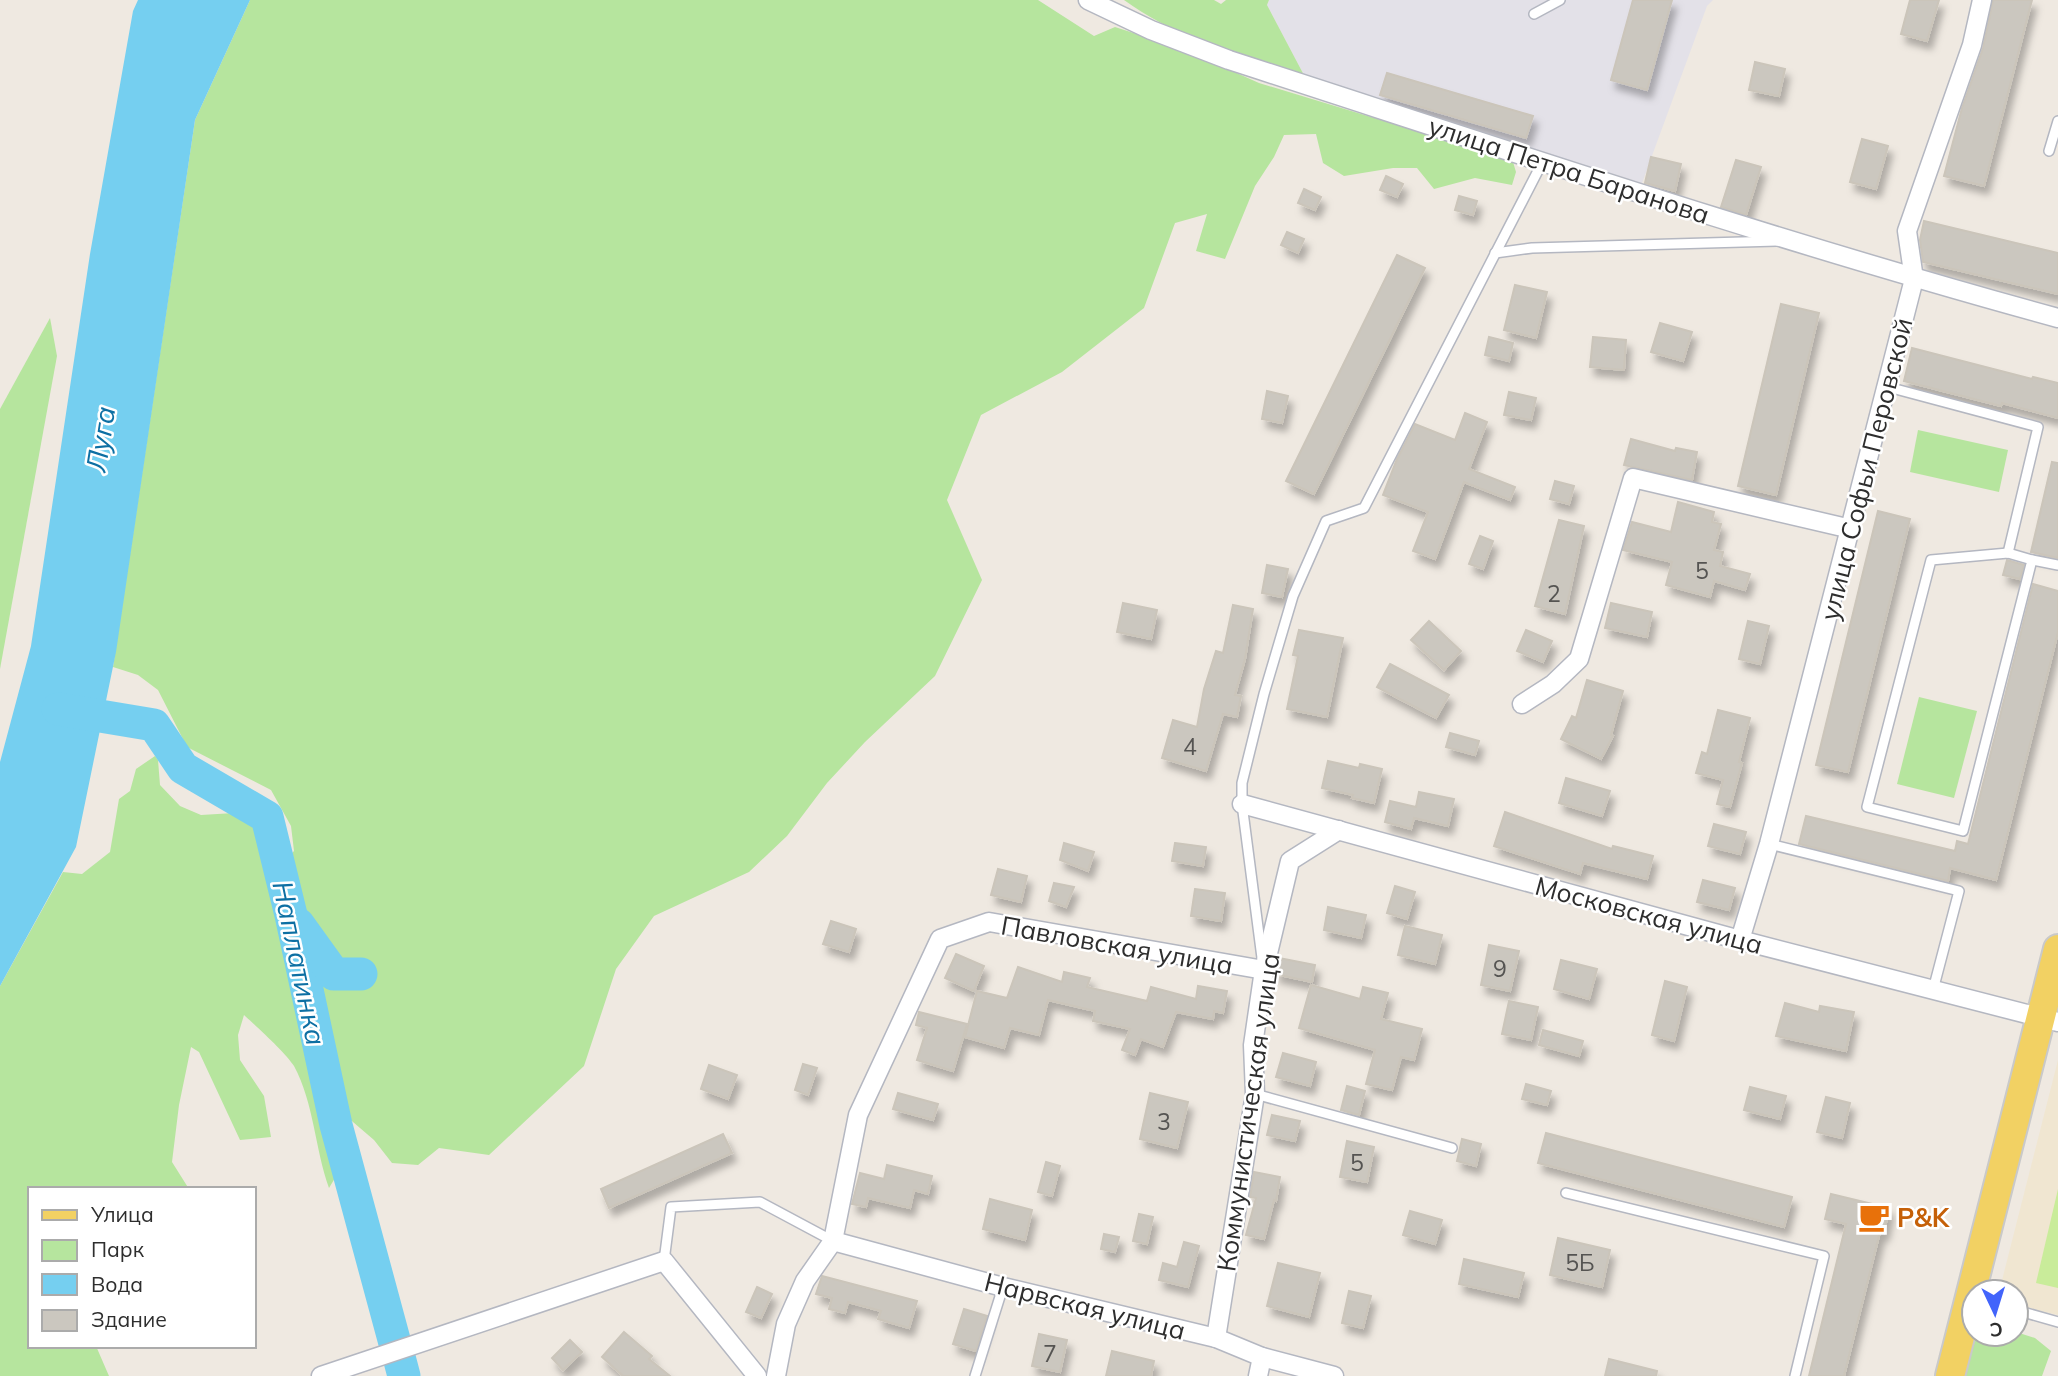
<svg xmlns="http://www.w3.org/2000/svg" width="2058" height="1376" viewBox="0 0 2058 1376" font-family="Mulish,sans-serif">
  <defs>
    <filter id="shadow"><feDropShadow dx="4.5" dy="8" stdDeviation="3.5" flood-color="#0004"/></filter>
  </defs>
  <rect width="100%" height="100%" fill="#efe9e1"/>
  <path fill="#e3e1e8" d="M1269,0H1713L1707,6L1642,183L1306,79L1267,5Z"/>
  <path fill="#f0e6d1" d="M2058,1060V1315L2016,1305V1292H1999Z"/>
  <g fill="#b6e59e">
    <path d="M250,0H1038L1094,36L1115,27L1183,49L1259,83L1486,152L1513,162L1516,172L1512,185L1475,178L1434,189L1417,168H1393L1344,176L1323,163L1316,134L1284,135L1274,157L1255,186L1225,259L1196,251L1207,214L1175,223L1144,308L1062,372L981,415L947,500L982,580L935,676L865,742L827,783L787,836L749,872L654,916L616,969L584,1066L489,1155L439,1148L418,1165L392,1163L374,1140L339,1110L353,1148L329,1188C315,1149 314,1103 294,1066C286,1053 256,1026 244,1015L238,1035L240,1060L264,1096L271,1137L240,1140L199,1052L191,1047L179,1105L172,1162L189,1189H30V1346H96L109,1376H0V986L63,872L82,874L110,852L119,799L130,791L136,769L155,756L158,760L160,785L180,806L201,815L234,813L251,820L274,872L294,851L291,826L271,790L187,747L158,690L138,675L113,667L195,120Z"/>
    <path d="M1124,0H1214L1221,4L1226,0H1269L1267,5L1306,79C1241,57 1180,40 1124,0Z"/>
    <path d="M50,318L57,356L0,669V409Z"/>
    <path d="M1918,430L2008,450L1999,492L1910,472Z"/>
    <path d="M1919,697L1977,711L1954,798L1897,784Z"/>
    <path d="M2016,1332L2035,1338L2051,1351L2042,1376H1965L1975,1334H2016Z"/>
  </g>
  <path fill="#c9ec9a" d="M2058,1189V1288L2036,1283Z"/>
  <path fill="#75cff0" d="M138,0H250L195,120L116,652L76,847L0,986V762L31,646L90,254L133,11Z"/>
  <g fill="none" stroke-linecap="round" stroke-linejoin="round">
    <g stroke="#75cff0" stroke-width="33">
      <path d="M58,709L154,725L183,768L267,817L291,915L336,1125L396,1347"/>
      <path d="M298,924L334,974H361"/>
      <path d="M399,1357L404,1376"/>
    </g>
  </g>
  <g fill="#cbc7bf" stroke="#cbc5ba" stroke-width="2" filter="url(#shadow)">
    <path d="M1633,0H1672L1647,90L1611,80Z"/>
    <path d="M1910,0H1939L1927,41L1901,34Z"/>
    <path d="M1993,0H2032L1984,186L1944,176L1962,108L1983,48Z"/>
    <path d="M1755,62L1785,69L1779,96L1749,90Z"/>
    <path d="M1387,73L1533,116L1526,138L1380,95Z"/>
    <path d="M1862,139L1888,146L1876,189L1850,182Z"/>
    <path d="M1651,157L1681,164L1675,191L1645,183Z"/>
    <path d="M1736,160L1761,167L1746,215L1721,207Z"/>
    <path d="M1386,176L1403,184L1397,197L1380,190Z"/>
    <path d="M1304,189L1321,197L1315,210L1298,203Z"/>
    <path d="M1459,196L1477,201L1473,215L1455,210Z"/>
    <path d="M1924,221L2058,253V294L1923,262L1920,240Z"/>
    <path d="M1287,232L1304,239L1298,253L1281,245Z"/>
    <path d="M1397,255L1425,268L1314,494L1286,481Z"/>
    <path d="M1515,285L1547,292L1536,338L1504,330Z"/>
    <path d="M1781,304L1819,313L1776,495L1738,486Z"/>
    <path d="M1660,323L1692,332L1683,361L1651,352Z"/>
    <path d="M1489,337L1513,343L1509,361L1485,355Z"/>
    <path d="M1593,337L1626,340L1624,370L1590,367Z"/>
    <path d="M1912,348L2032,379L2033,377L2058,383V418L2002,403L2001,406L1904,381Z"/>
    <path d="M1267,391L1288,396L1282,423L1262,419Z"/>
    <path d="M1509,392L1536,398L1531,420L1504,415Z"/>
    <path d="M1465,413L1487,422L1469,469L1515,487L1510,500L1464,482L1435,559L1413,551L1428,512L1383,495L1397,459L1415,424L1455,440Z"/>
    <path d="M1631,439L1675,451L1676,448L1697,452L1692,480L1624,465Z"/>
    <path d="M2052,462L2058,463V558L2031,552Z"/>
    <path d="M1555,481L1574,486L1569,504L1550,499Z"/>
    <path d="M1678,502L1714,512L1712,522L1721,524L1714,550L1723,552L1720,566L1750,574L1745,590L1714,581L1710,597L1666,585L1672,562L1623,550L1632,522L1671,532Z"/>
    <path d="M1878,511L1910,519L1848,772L1816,765Z"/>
    <path d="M1559,520L1584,526L1565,614L1535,606Z"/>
    <path d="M1480,536L1493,541L1483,569L1469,564Z"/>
    <path d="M2007,560L2024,565L2020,579L2003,575Z"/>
    <path d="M1267,565L1288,569L1282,597L1262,593Z"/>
    <path d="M2033,584L2058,591V632L1996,880L1950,868L1948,881L1799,844L1806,816L1955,851L1957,841L1968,844Z"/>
    <path d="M1123,603L1157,610L1151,639L1117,632Z"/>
    <path d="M1611,603L1652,612L1647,637L1605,628Z"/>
    <path d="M1233,605L1253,609L1245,659L1235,695L1241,696L1237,717L1223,714L1206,771L1162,758L1173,720L1197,727L1204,689L1216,651L1223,653Z"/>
    <path d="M1429,621L1461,651L1444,670L1411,640Z"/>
    <path d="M1748,621L1769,626L1760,664L1739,659Z"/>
    <path d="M1299,630L1343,638L1327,717L1287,709L1298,656L1293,655Z"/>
    <path d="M1526,630L1552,641L1543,662L1517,651Z"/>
    <path d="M1390,664L1449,695L1436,718L1377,687Z"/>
    <path d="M1587,680L1623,691L1611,735L1613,736L1601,759L1561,739L1572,716L1576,718Z"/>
    <path d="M1718,710L1750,718L1739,762L1742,763L1730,807L1717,804L1723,780L1696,773L1702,752L1707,754Z"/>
    <path d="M1450,733L1479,741L1475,755L1446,747Z"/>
    <path d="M1328,761L1359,768L1360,764L1382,769L1374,803L1352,798L1353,795L1322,788Z"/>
    <path d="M1566,778L1610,791L1602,816L1559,803Z"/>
    <path d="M1419,792L1454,799L1448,826L1414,818L1411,829L1385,822L1390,801L1416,807Z"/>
    <path d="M1505,812L1612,849L1613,846L1653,856L1647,879L1583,863L1580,874L1494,846Z"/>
    <path d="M1714,824L1746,832L1740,854L1708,846Z"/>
    <path d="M1064,843L1094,852L1088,871L1060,860Z"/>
    <path d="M1175,843L1206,847L1203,866L1172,861Z"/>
    <path d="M998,869L1027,876L1021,902L991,895Z"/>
    <path d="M1703,880L1735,888L1729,910L1697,902Z"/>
    <path d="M1054,883L1074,887L1066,907L1049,901Z"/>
    <path d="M1395,886L1415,892L1407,919L1387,913Z"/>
    <path d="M1195,889L1225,893L1221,921L1191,916Z"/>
    <path d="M1328,907L1366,915L1361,938L1324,930Z"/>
    <path d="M831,921L856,929L849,952L823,944Z"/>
    <path d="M1405,926L1442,935L1435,964L1398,955Z"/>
    <path d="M1489,945L1519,951L1510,991L1481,985Z"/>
    <path d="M956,954L984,966L974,991L945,978Z"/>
    <path d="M1279,958L1315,965L1312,982L1275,974Z"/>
    <path d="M1561,960L1597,969L1589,999L1554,989Z"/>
    <path d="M1018,967L1062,982L1064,972L1090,978L1087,987L1147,1001L1151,987L1196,999L1198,986L1227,991L1223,1013L1214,1011L1213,1019L1176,1012L1163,1047L1141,1039L1135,1055L1122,1050L1130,1029L1093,1021L1095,1011L1048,1000L1039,1035L1010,1028L1004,1048L965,1037L977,991L1007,998Z"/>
    <path d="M1665,981L1687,987L1674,1041L1652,1035Z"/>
    <path d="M1311,985L1360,999L1363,987L1388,993L1381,1019L1422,1029L1414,1060L1401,1057L1392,1090L1366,1084L1375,1050L1299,1028Z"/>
    <path d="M1509,1001L1538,1007L1531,1040L1502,1034Z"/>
    <path d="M1785,1003L1819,1012L1820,1006L1854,1012L1846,1051L1776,1036Z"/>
    <path d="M919,1012L967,1024L953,1071L917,1060L927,1028L916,1025Z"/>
    <path d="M1543,1030L1583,1041L1579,1056L1539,1045Z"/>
    <path d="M1283,1053L1316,1062L1310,1086L1276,1077Z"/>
    <path d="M803,1064L817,1068L808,1095L795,1090Z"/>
    <path d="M709,1065L737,1075L728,1099L701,1089Z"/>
    <path d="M1526,1084L1551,1091L1547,1105L1522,1099Z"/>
    <path d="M1347,1086L1365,1091L1359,1115L1341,1110Z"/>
    <path d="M1750,1087L1786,1096L1780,1119L1744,1110Z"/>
    <path d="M898,1093L938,1104L933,1120L893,1109Z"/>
    <path d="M1150,1093L1188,1102L1177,1148L1140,1139Z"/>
    <path d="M1826,1097L1850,1103L1842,1138L1817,1132Z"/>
    <path d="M1272,1115L1300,1121L1295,1141L1267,1135Z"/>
    <path d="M1546,1133L1792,1197L1784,1227L1538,1163Z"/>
    <path d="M723,1134L732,1153L609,1208L601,1189Z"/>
    <path d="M1462,1139L1481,1144L1476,1166L1457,1161Z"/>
    <path d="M1347,1141L1374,1147L1367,1182L1340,1177Z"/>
    <path d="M1046,1162L1060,1166L1052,1196L1038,1192Z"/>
    <path d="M887,1165L932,1176L928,1194L914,1190L910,1208L868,1198L866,1207L852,1204L860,1173L884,1179Z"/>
    <path d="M1254,1172L1280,1177L1276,1201L1274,1200L1264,1239L1246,1235L1256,1198L1250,1197Z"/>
    <path d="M1831,1194L1889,1208L1884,1233L1880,1232L1844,1376H1809L1846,1224L1825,1219Z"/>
    <path d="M990,1199L1032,1210L1025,1240L983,1229Z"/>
    <path d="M1410,1211L1442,1220L1435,1244L1403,1235Z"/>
    <path d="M1139,1214L1153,1217L1147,1244L1133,1241Z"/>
    <path d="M1104,1234L1119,1237L1115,1252L1101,1249Z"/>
    <path d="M1558,1238L1610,1250L1602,1287L1550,1275Z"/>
    <path d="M1184,1242L1199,1246L1188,1287L1159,1280L1163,1263L1177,1267Z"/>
    <path d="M1464,1259L1524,1273L1518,1297L1459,1284Z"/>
    <path d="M1278,1263L1320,1273L1309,1317L1267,1306Z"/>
    <path d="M822,1276L917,1301L909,1328L878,1319L881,1311L848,1302L845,1313L829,1309L832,1298L816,1294Z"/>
    <path d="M757,1287L772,1294L761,1318L746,1312Z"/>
    <path d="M1349,1291L1371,1296L1363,1328L1342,1323Z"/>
    <path d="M964,1309L987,1316L976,1351L953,1344Z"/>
    <path d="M624,1332L652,1356L649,1359L670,1376H623L602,1357Z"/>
    <path d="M1039,1334L1067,1340L1060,1372L1032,1366Z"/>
    <path d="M570,1340L582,1352L563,1370L552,1358Z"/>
    <path d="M1112,1351L1154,1361L1151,1376H1106Z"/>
    <path d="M1609,1359L1657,1371L1656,1376H1605Z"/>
  </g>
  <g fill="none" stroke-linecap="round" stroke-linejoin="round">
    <defs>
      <g id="lane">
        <path d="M1534,14L1560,0"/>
        <path d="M2049,151L2058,121"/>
        <path d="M1495,253L1532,248L1777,241"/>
        <path d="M1888,387L2038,427L2008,553"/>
        <path d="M2008,553L2032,560L1963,831L1867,807L1931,560Z"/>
        <path d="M2032,560L2058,565"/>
        <path d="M1769,844L1959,891L1933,990"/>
        <path d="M1262,958L1242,804V783L1264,694L1293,596L1326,521L1364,508L1543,161"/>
        <path d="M1255,1094L1452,1148"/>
        <path d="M1566,1193L1824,1256L1795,1376"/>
        <path d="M664,1261L671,1207L760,1202L833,1241"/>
        <path d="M2016,1310L2058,1322"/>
        <path d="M975,1376L1003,1287"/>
      </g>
      <g id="street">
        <path d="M1088,0L1151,30L1229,60C1504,149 1779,242 2058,318"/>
        <path d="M1522,704L1553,684L1579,659L1633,478L1851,529"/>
        <path d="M1242,804L1740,940L2058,1022"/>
        <path d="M1740,940L1769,844L1914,279L1907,231L1972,45L1982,0"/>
        <path d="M833,1241L1003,1287L1216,1338L1262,1357L1334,1376"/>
        <path d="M1216,1338L1255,1094L1253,1045L1264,970L1290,861L1339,830"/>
        <path d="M321,1376L664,1261L757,1376"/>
        <path d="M776,1376L786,1324L805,1281L833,1241L858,1115L940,939L989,922L1264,970"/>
        <path d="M1258,1376L1262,1357"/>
      </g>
      <path id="primary" d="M1950,1376L2058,949"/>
    </defs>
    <use href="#lane" stroke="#b4b7c1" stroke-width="12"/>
    <use href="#street" stroke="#b4b7c1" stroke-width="21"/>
    <use href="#primary" stroke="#c9c9c9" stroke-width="32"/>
    <use href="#lane" stroke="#fff" stroke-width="9"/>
    <use href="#street" stroke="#fff" stroke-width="18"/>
    <use href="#primary" stroke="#f2d163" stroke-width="28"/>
  </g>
  <defs>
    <symbol id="cafe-bare" viewBox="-9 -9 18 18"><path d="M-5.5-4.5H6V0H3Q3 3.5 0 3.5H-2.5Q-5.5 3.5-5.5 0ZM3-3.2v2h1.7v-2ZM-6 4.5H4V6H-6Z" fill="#e8710a" stroke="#fff" stroke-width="2.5" paint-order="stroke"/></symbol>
  </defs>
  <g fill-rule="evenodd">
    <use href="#cafe-bare" x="1852" y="1195" width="44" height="44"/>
  </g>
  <g text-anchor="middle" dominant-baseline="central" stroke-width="5" stroke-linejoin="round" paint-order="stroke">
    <g font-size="23" fill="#555452">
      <text x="1702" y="570">5</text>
      <text x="1554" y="593">2</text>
      <text x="1190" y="746">4</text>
      <text x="1500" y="968">9</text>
      <text x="1164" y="1121">3</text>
      <text x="1357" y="1162">5</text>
      <text x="1580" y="1262">5Б</text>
      <text x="1050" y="1353">7</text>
    </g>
    <g font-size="26" fill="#2e2e2e" stroke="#fff">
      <text transform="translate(1569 170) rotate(18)">улица Петра Баранова</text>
      <text transform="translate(1866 469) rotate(-76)">улица Софьи Перовской</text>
      <text transform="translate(1649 915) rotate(15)">Московская улица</text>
      <text transform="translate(1117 945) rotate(10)">Павловская улица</text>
      <text transform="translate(1248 1112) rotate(-82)">Коммунистическая улица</text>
      <text transform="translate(1085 1306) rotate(14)">Нарвская улица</text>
    </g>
    <g font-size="26" font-weight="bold" fill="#c56008" stroke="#fff" text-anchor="start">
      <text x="1897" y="1217">P&amp;K</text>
    </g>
    <g font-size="28" font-style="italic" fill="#0d6fa3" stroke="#fff">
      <text transform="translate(100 439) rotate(-81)">Луга</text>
      <text transform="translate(300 963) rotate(78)">Наплатинка</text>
    </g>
  </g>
  <rect x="28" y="1187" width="228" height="161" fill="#ffffff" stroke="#ababab" stroke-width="2"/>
  <rect x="42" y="1210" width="35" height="10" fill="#f2d163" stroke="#ababab" stroke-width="2"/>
  <text x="91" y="1222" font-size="21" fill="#2e2e2e">Улица</text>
  <rect x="42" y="1240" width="35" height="21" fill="#b6e59e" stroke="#ababab" stroke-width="2"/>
  <text x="91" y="1257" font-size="21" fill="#2e2e2e">Парк</text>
  <rect x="42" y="1274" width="35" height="21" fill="#75cff0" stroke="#ababab" stroke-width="2"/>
  <text x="91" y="1292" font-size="21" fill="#2e2e2e">Вода</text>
  <rect x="42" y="1310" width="35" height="21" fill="#cbc7bf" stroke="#ababab" stroke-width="2"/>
  <text x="91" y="1327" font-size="21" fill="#2e2e2e">Здание</text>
  <g transform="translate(1995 1313) rotate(176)"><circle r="33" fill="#ffffff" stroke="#ababab" stroke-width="2"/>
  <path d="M0-5L12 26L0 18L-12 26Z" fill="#4264fb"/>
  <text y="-10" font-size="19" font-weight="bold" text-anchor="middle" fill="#2e2e2e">С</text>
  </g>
</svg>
